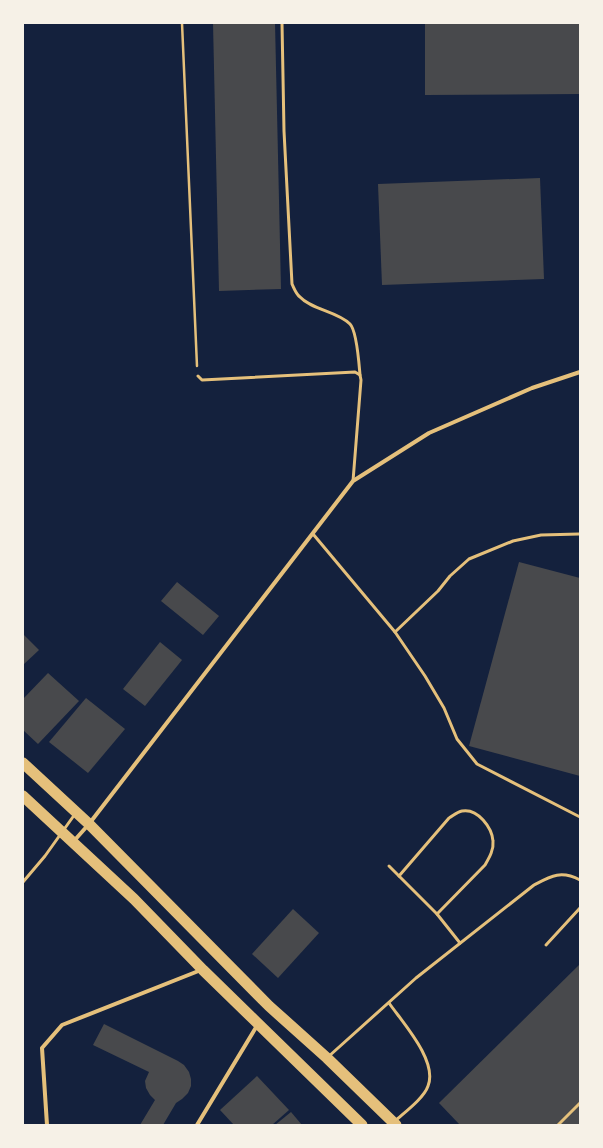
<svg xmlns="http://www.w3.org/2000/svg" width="603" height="1148" viewBox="0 0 603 1148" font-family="Lato,sans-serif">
  <rect width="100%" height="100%" fill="#14213d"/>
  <g fill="#48494c">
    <path d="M213,23H275L281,289L219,291Z"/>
    <path d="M425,23H580V94L425,95Z"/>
    <path d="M540,178L544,279L382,285L378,184Z"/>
    <path d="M519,562L580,578V776L469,746Z"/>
    <path d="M177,582L219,616L203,635L161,601Z"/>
    <path d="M23,634L39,650L23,665Z"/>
    <path d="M160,642L182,660L145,706L123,689Z"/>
    <path d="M48,673L79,701L38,744L23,730V699Z"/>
    <path d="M86,698L125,729L88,773L49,742Z"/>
    <path d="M293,909L319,933L278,978L252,954Z"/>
    <path d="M580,964V1125H460L439,1103Z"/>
    <path d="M104,1024L178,1061L184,1065L189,1072L191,1079V1086L188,1093L182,1099L176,1103L163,1125H140L155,1100L150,1095L146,1088L145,1081L149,1072L93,1045Z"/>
    <path d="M257,1076L289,1110L272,1125H234L220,1110Z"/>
    <path d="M291,1112L302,1125H275Z"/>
  </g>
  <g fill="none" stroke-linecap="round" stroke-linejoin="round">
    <path stroke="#e5c07b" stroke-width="2.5" d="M182,23L197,366"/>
    <g stroke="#e5c07b" stroke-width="3">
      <path d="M282,23L284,131L292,284C294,288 296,294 300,297C312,310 337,311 350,324C357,331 359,364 360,375"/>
      <path d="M198,376L202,380L355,372L360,375L361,380L353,481"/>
      <path d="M313,534L395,632L425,676L444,708L457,739L477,764L580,817"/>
      <path d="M395,632L438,591L450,576L469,559L513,541L541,535L579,534"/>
      <path d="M389,866L437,914L460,943"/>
      <path d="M399,876L449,818C453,816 457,812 462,811C478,808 492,828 493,841C494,850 489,858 485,865L437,914"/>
      <path d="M23,882L45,856L75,814"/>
      <path d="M546,945L580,908"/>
      <path d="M389,1003C403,1023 438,1061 428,1086C424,1098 405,1112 395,1121"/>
      <path d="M328,1057L416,978L534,885C551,876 561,870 580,880"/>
      <path d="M558,1125L580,1103"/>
    </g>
    <g stroke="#e5c07b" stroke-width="4">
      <path d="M73,842L89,824L353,481L429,433L532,388L580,372"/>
      <path d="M47,1125L42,1048L62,1025L201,970"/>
      <path d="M197,1125L258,1024"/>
    </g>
    <g stroke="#e5c07b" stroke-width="11">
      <path d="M23,763L89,824L269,1006L327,1058L396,1125"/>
      <path d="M23,796L134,899L203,970L362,1125"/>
    </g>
  </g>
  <rect width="603" height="1148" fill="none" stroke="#f6f1e7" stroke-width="48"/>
</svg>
